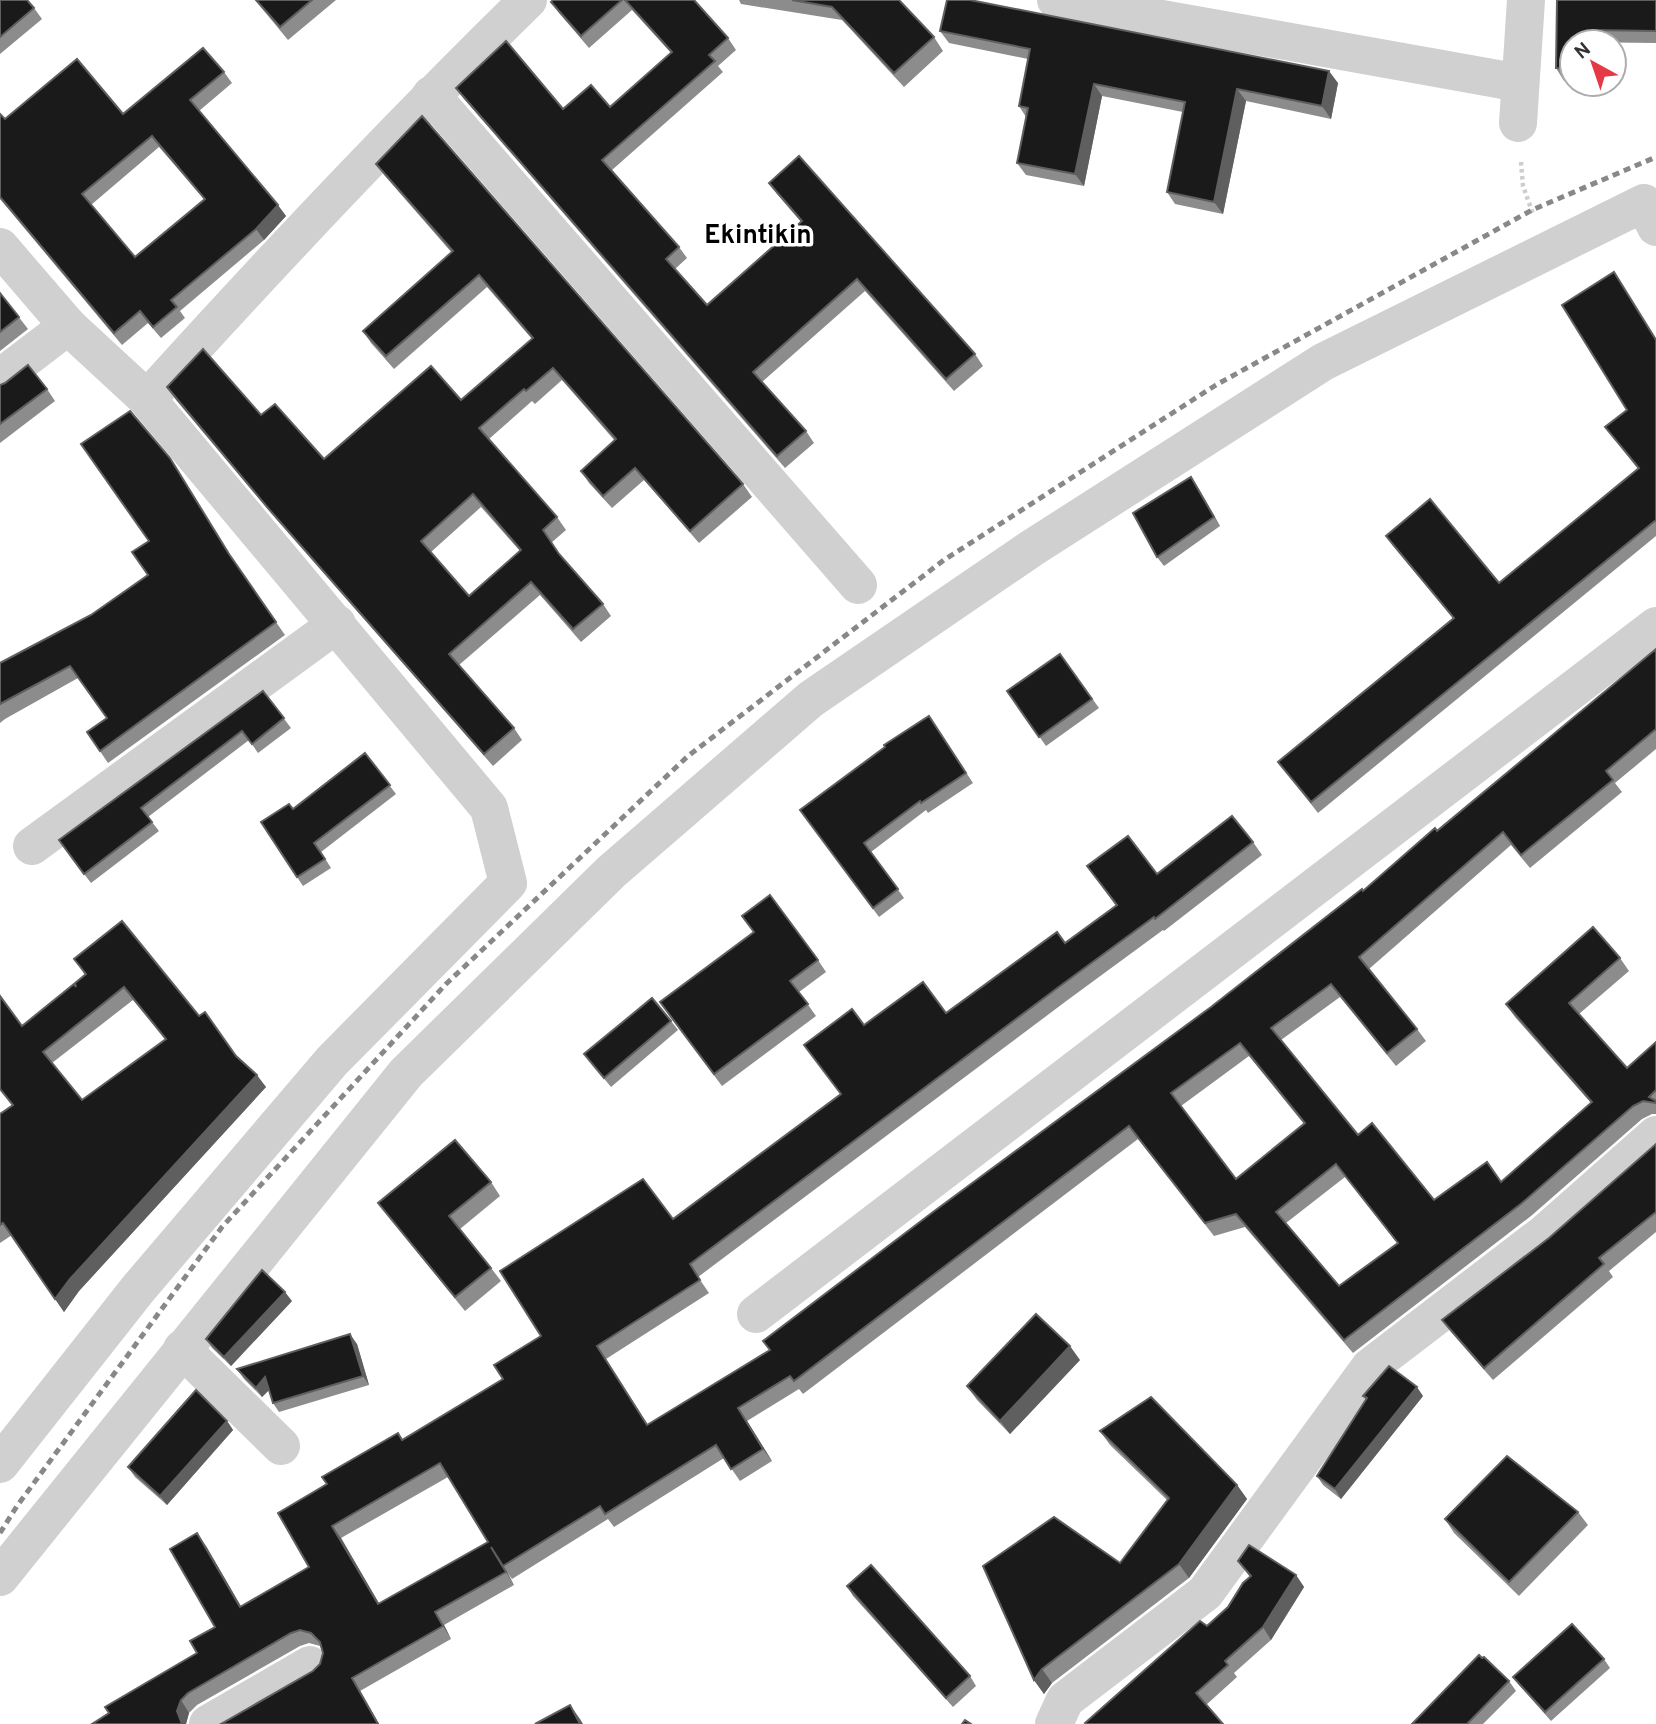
<svg xmlns="http://www.w3.org/2000/svg" width="1656" height="1724" viewBox="0 0 1656 1724" font-family="Overpass,sans-serif">
  <rect width="100%" height="100%" fill="#fff"/>
  <g fill="none" stroke-linecap="round" stroke-linejoin="round">
    <path stroke="#cdcdcd" stroke-width="4.5" stroke-dasharray="3.5 3.5" stroke-linecap="butt" d="M1521,162L1523,186L1533,214"/>
    <g stroke="#d0d0d0" stroke-width="38">
      <path d="M1056,0L1520,83"/>
      <path d="M431,95L858,585"/>
      <path d="M1518,123L1526,0"/>
      <path d="M0,247L68,326L147,399C270,263 396,129 528,0"/>
      <path d="M0,378L68,326"/>
      <path d="M32,846L337,624"/>
      <path d="M756,1314L1656,626"/>
      <path d="M182,1349L281,1446"/>
      <path d="M0,1464L138,1289L332,1061L508,883L489,808L147,399"/>
      <path d="M0,1577L406,1073L611,872L811,699L1032,548L1323,362L1644,203L1656,227"/>
      <path d="M208,1724L310,1665"/>
      <path d="M1054,1724L1065,1700L1205,1593L1370,1367L1545,1233L1656,1135"/>
    </g>
    <path stroke="#888" stroke-width="5" stroke-dasharray="7 5" stroke-linecap="butt" d="M0,1533L17,1506L222,1227L446,984L688,756L944,560L1216,385L1532,210L1656,157"/>
  </g>
  <g fill="#8c8c8c" fill-rule="evenodd">
    <path d="M0,0L34,8L42,19L0,54Z"/>
    <path d="M255,0H336L288,40Z"/>
    <path d="M553,0H694L728,38L736,50L718,66L723,72L612,170L679,247L687,258L675,269L707,305L801,222L777,194L769,183L975,354L983,366L954,391L865,291L762,382L806,431L814,443L785,468L464,99L456,88L563,109L610,107L671,53L632,10L589,48L559,13L551,2Z"/>
    <path d="M739,0H899L934,37L943,51L904,87L842,20L741,4Z"/>
    <path d="M1557,0H1656V43L1572,42V81H1564L1556,68Z"/>
    <path d="M940,31L1338,83L1331,119L1246,101L1223,214L1175,204L1167,192L1183,112L1102,96L1084,186L1026,175L1017,163L1026,117L1019,106L1028,59L949,43Z"/>
    <path d="M224,72L232,83L199,111L286,216L264,240L180,311L185,318L161,338L148,323L122,345L0,199V114L5,119L123,114ZM159,147L204,199L135,257L91,205Z"/>
    <path d="M376,164L743,484L752,497L699,543L644,480L612,508L589,483L581,471L615,441L562,380L535,404L532,401L489,439L557,517L566,530L551,543L559,554L603,604L611,616L581,642L540,595L459,665L514,728L522,740L493,766L277,520L176,400L167,387L261,415L324,459L461,400L532,339L487,287L394,369L371,343L363,331L452,253L385,176ZM481,507L520,551L469,596L431,552Z"/>
    <path d="M1614,272L1656,339V536L1318,813L1278,762L1453,618L1393,546L1386,536L1499,583L1638,469L1605,427L1627,410Z"/>
    <path d="M0,293L28,329L0,351Z"/>
    <path d="M0,385L47,389L55,401L0,443Z"/>
    <path d="M178,471L237,566L285,635L108,763L87,732L107,718L78,678L5,719L0,723V663L91,615L148,575L149,541Z"/>
    <path d="M1191,477L1220,526L1164,566L1157,557Z"/>
    <path d="M1656,649V749L1615,783L1622,792L1530,868L1511,845L1369,969L1417,1029L1426,1041L1396,1066L1340,997L1281,1040L1358,1135L1434,1200L1501,1182L1591,1103L1515,1017L1506,1004L1620,958L1629,971L1579,1014L1627,1068L1656,1042V1114H1652L1642,1119L1531,1216L1353,1353L1245,1227L1214,1236L1138,1139L803,1394L799,1389L747,1421L772,1461L740,1481L724,1458L614,1527L608,1519L512,1579L507,1572L514,1585L444,1625L451,1639L360,1691L379,1724H221L313,1671L320,1664L323,1653L320,1646L309,1643L300,1646L197,1705L189,1713L186,1724H92L197,1653L215,1627L206,1546L241,1607L309,1567L327,1484L398,1433L403,1440L503,1379L541,1336L673,1219L840,1094L864,1025L946,1013L1065,943L1116,906L1087,866L1157,874L1253,842L1262,855L1164,931L1163,930L1069,999L698,1277L709,1293L606,1359L648,1425L769,1350L1211,1007L1363,891ZM1249,1056L1304,1124L1236,1179L1181,1106ZM1345,1177L1398,1244L1339,1286L1286,1223ZM448,1477L488,1542L379,1604L341,1538Z"/>
    <path d="M1060,654L1099,708L1046,746L1007,691Z"/>
    <path d="M263,691L291,728L258,753L249,740L148,817L159,831L91,883L65,849Z"/>
    <path d="M929,716L973,783L928,813L926,810L871,852L904,898L879,917L800,810Z"/>
    <path d="M365,753L396,794L321,852L331,868L303,886L297,877L293,809Z"/>
    <path d="M742,916L818,960L826,972L799,992L816,1016L722,1086L668,1014L754,933Z"/>
    <path d="M74,959L199,1016L266,1087L79,1291L64,1312L12,1235L0,1243V1114L12,1105L0,1090V996L22,1026L76,987L85,975ZM133,1000L166,1040L82,1100L52,1063Z"/>
    <path d="M671,1021L678,1030L611,1087L584,1054Z"/>
    <path d="M1656,1144V1232L1609,1271L1613,1277L1493,1380L1451,1332L1442,1320L1549,1238Z"/>
    <path d="M491,1182L500,1196L460,1229L491,1268L501,1281L465,1311L388,1216L378,1203Z"/>
    <path d="M292,1301L231,1366L212,1348L206,1339Z"/>
    <path d="M357,1344L369,1385L279,1412L273,1403L269,1390L262,1397L244,1379L237,1369Z"/>
    <path d="M1080,1360L1010,1434L977,1400L967,1386Z"/>
    <path d="M1363,1396H1423L1341,1499L1323,1485L1317,1476L1366,1400Z"/>
    <path d="M227,1421L233,1430L167,1505L135,1477L128,1467Z"/>
    <path d="M1100,1431L1237,1485L1247,1499L1189,1578L1052,1683L1044,1694L1034,1680L1167,1500L1110,1445Z"/>
    <path d="M1578,1512L1588,1525L1519,1596L1454,1533L1445,1519Z"/>
    <path d="M1238,1561L1296,1575L1304,1587L1271,1640L1234,1673L1237,1677L1206,1705L1086,1724L1207,1626L1228,1607L1250,1577Z"/>
    <path d="M847,1586L970,1676L976,1686L953,1707L853,1596Z"/>
    <path d="M1604,1659L1610,1668L1551,1721L1520,1686L1513,1677Z"/>
    <path d="M1509,1681L1516,1691L1483,1724H1412Z"/>
  </g>
  <g fill="#5f5f5f">
    <path d="M1592,30L1601,42H1592Z"/>
    <path d="M1329,71L1338,83L1331,119L1322,106Z"/>
    <path d="M1094,84L1102,96L1084,186L1075,174Z"/>
    <path d="M1237,89L1246,101L1223,214L1214,202Z"/>
    <path d="M278,205L286,216L264,240L256,229Z"/>
    <path d="M1191,477L1197,486L1220,526L1214,517Z"/>
    <path d="M257,1075L266,1087L79,1291L64,1312L55,1299L70,1279Z"/>
    <path d="M285,1292L292,1301L231,1366L224,1357Z"/>
    <path d="M350,1334L357,1344L369,1385L363,1376Z"/>
    <path d="M1070,1346L1080,1360L1010,1434L1000,1421Z"/>
    <path d="M265,1377L272,1387L262,1397L256,1388Z"/>
    <path d="M1417,1387L1423,1396L1341,1499L1335,1489Z"/>
    <path d="M738,1408L747,1421L772,1461L763,1449Z"/>
    <path d="M227,1421L233,1430L167,1505L160,1496Z"/>
    <path d="M1237,1485L1247,1499L1189,1578L1179,1564Z"/>
    <path d="M332,1526L341,1538L387,1617L378,1604Z"/>
    <path d="M197,1533L206,1546L249,1620L240,1607Z"/>
    <path d="M491,1547L507,1572L514,1585L506,1572Z"/>
    <path d="M1296,1575L1304,1587L1271,1640L1263,1627Z"/>
    <path d="M435,1612L444,1625L451,1639L443,1626Z"/>
    <path d="M1042,1669L1052,1683L1044,1694L1034,1680Z"/>
    <path d="M352,1678L360,1691L379,1724H378Z"/>
    <path d="M181,1700L189,1713L186,1724H181L177,1711Z"/>
    <path d="M570,1705L580,1719L583,1724H580Z"/>
  </g>
  <g fill="#1a1a1a" stroke="#5f5f5f" stroke-width="2" fill-rule="evenodd">
    <path d="M0,0H27L34,8L0,37Z"/>
    <path d="M256,0H312L280,27Z"/>
    <path d="M553,0H622L581,36L551,2Z"/>
    <path d="M625,0H694L728,38L709,55L715,61L602,160L679,247L666,259L707,305L802,221L769,183L799,156L975,354L946,379L857,279L753,372L806,431L777,456L456,88L506,41L563,109L591,85L610,107L672,52Z"/>
    <path d="M792,0H899L934,37L894,73L832,7Z"/>
    <path d="M947,0H970L1329,71L1322,106L1237,89L1214,202L1167,192L1185,102L1094,84L1075,174L1017,163L1028,108L1019,106L1030,49L940,31Z"/>
    <path d="M1557,0H1656V31L1592,30V42H1572V69L1556,68Z"/>
    <path d="M203,48L224,72L190,100L278,205L256,229L171,300L177,307L153,327L140,311L114,333L0,197V114L5,119L77,59L123,114ZM152,136L205,199L135,257L82,194Z"/>
    <path d="M422,116L743,484L690,531L635,468L603,496L581,471L616,439L553,368L526,391L524,389L479,428L557,517L543,530L559,554L603,604L573,629L531,582L449,654L514,728L484,754L268,508L167,387L203,349L261,415L275,404L324,459L431,366L461,400L533,338L479,275L386,356L363,331L453,251L376,164ZM473,494L521,550L469,596L421,541Z"/>
    <path d="M1614,272L1656,340V520L1311,802L1278,762L1454,618L1386,536L1430,499L1499,583L1639,468L1605,427L1627,410L1562,305Z"/>
    <path d="M0,293L19,317L0,332Z"/>
    <path d="M28,365L47,389L0,424V385L5,383Z"/>
    <path d="M130,411L170,458L229,554L276,622L100,751L87,732L107,718L70,666L0,704V663L91,615L148,575L132,552L149,541L81,444Z"/>
    <path d="M1191,477L1214,517L1157,557L1133,513Z"/>
    <path d="M1656,649V729L1606,771L1613,780L1521,855L1503,832L1359,957L1417,1029L1387,1053L1331,984L1271,1028L1358,1135L1372,1123L1434,1200L1487,1162L1501,1182L1592,1102L1506,1004L1593,927L1620,958L1569,1003L1627,1068L1656,1042V1090L1649,1097L1656,1101V1103L1643,1101L1633,1106L1522,1203L1344,1340L1236,1214L1205,1223L1129,1126L794,1381L790,1376L738,1408L763,1449L731,1469L716,1445L605,1514L600,1506L503,1566L491,1547L506,1572L435,1612L443,1626L352,1678L378,1724H221L313,1671L320,1664L323,1653L320,1642L311,1633L300,1630L291,1633L188,1693L181,1700L177,1711L182,1724H92L109,1713L105,1707L197,1653L190,1641L215,1627L170,1549L197,1533L240,1607L309,1567L278,1513L327,1484L322,1477L398,1433L402,1440L503,1379L494,1365L541,1336L500,1271L643,1179L673,1219L841,1094L804,1045L852,1009L864,1025L923,982L946,1013L1057,932L1065,943L1117,905L1087,866L1128,836L1157,874L1232,816L1253,842L1155,919L1154,917L1060,986L690,1264L700,1280L597,1346L647,1425L770,1350L763,1341L933,1212L1211,1007L1362,889L1363,891L1435,828L1437,831ZM1240,1043L1305,1123L1236,1179L1171,1093ZM1336,1164L1398,1243L1339,1286L1276,1212ZM440,1463L488,1542L378,1604L332,1526Z"/>
    <path d="M1060,654L1092,699L1039,737L1007,691Z"/>
    <path d="M263,691L284,718L252,744L242,731L141,808L152,822L84,874L59,840Z"/>
    <path d="M929,716L966,773L921,803L920,801L864,843L898,889L873,908L800,810L885,747L884,745Z"/>
    <path d="M365,753L390,785L314,843L325,859L297,877L261,822L289,804L293,809Z"/>
    <path d="M770,895L818,960L790,981L808,1004L714,1074L660,1002L754,932L742,916Z"/>
    <path d="M122,921L199,1016L205,1012L236,1056L257,1075L70,1279L55,1299L3,1223L0,1225V1114L13,1105L0,1089V996L22,1026L74,984L76,987L75,983L86,974L74,959ZM124,987L166,1039L82,1100L43,1052Z"/>
    <path d="M652,998L671,1021L604,1078L584,1054Z"/>
    <path d="M455,1140L491,1182L449,1216L491,1268L455,1297L378,1203Z"/>
    <path d="M1656,1144V1212L1599,1258L1604,1264L1484,1368L1442,1320L1549,1238Z"/>
    <path d="M262,1270L285,1292L224,1357L206,1339Z"/>
    <path d="M1036,1314L1070,1346L1000,1421L967,1386Z"/>
    <path d="M350,1334L363,1376L273,1403L265,1377L256,1388L237,1369Z"/>
    <path d="M1389,1366L1417,1387L1335,1489L1317,1476L1367,1398L1363,1396Z"/>
    <path d="M196,1390L227,1421L160,1496L128,1467Z"/>
    <path d="M1151,1397L1237,1485L1179,1564L1042,1669L1034,1680L983,1566L1054,1517L1120,1563L1169,1498L1100,1431Z"/>
    <path d="M1507,1456L1578,1512L1509,1582L1445,1519Z"/>
    <path d="M1249,1545L1296,1575L1263,1627L1225,1661L1228,1665L1196,1693L1223,1724H1086L1085,1723L1200,1621L1207,1626L1228,1607L1243,1583L1251,1576L1238,1561Z"/>
    <path d="M871,1565L970,1676L946,1698L847,1586Z"/>
    <path d="M1572,1624L1604,1659L1545,1712L1513,1677Z"/>
    <path d="M1479,1655L1482,1658L1484,1657L1509,1681L1467,1724H1412Z"/>
    <path d="M570,1705L580,1724H535Z"/>
    <path d="M965,1720L971,1724H962Z"/>
  </g>
  <g text-anchor="middle" dominant-baseline="central" stroke-width="7" stroke-linejoin="round" paint-order="stroke">
    <g font-size="26" font-weight="bold" fill="#000" stroke="#fff">
      <text x="758" y="236">Ekintikin</text>
    </g>
  </g>
  <g transform="translate(1593 63) rotate(320)"><circle r="33" fill="#ffffff" stroke="#adadad" stroke-width="2"/>
  <path d="M0-5L12 26L0 18L-12 26Z" fill="#e63946"/>
  <text y="-10" font-size="19" font-weight="bold" text-anchor="middle" fill="#333333">N</text>
  </g>
</svg>
